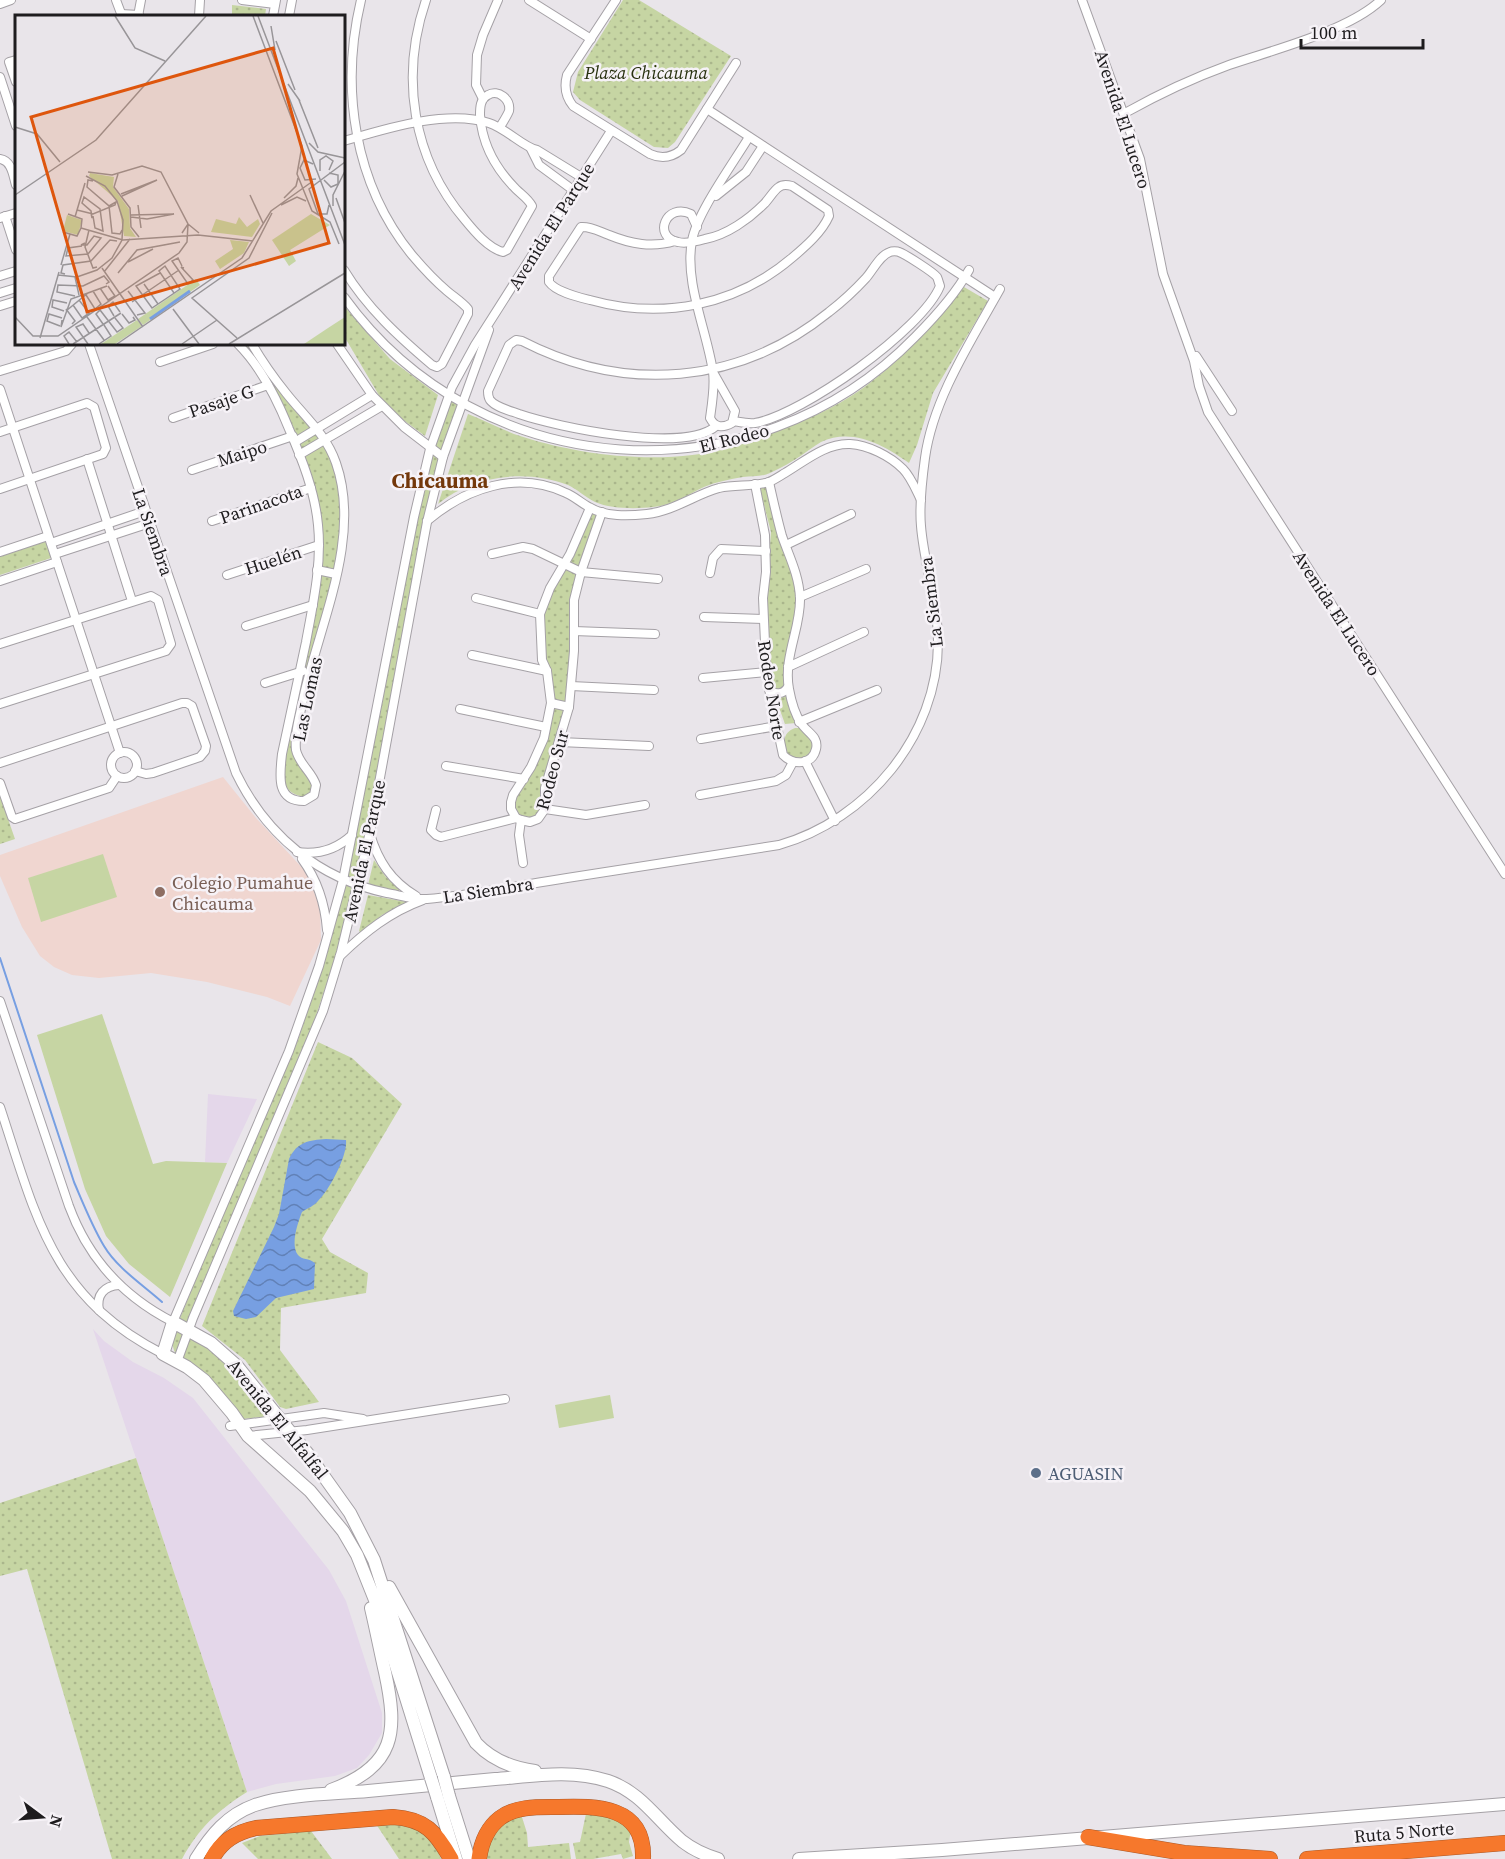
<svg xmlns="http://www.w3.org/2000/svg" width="1505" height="1859" viewBox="0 0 1505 1859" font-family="'Source Serif 4',serif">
  <defs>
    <pattern id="green-dots" width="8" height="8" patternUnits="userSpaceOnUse" patternTransform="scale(1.5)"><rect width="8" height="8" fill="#c6d5a3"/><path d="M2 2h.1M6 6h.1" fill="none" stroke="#aab68c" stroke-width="1.8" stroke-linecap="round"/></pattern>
    <pattern id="water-waves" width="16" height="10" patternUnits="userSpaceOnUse" patternTransform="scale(1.5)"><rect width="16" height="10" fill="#779fe2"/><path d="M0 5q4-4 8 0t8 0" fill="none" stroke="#6181b7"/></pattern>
  </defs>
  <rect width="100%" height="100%" fill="#e9e5ea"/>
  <g fill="#e4d7ea">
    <path d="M208,1094L257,1099L227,1163L205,1162Z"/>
    <path d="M93,1329L104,1341L133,1362L164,1378L193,1398L329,1570L346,1601L382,1713V1733L369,1755L357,1768L335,1776L276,1784L247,1792Z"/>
  </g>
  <path fill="#f0d6d0" d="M223,777L256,818L307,873L320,908L321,940L290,1006L267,997L207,982L151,973L99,978L72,975L54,967L40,956L22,927L0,876V855Z"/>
  <g fill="url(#green-dots)">
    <path d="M623,0H639L731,56L675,142L668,148L654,147L580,100L573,92L578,72Z"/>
    <path d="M232,5L266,9L265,16H232Z"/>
    <path d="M964,287L988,301L933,393L917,445L909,463C884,445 852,427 821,442C814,446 808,451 802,455C792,462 781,468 770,473C762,477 752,476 743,477C730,479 716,482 704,487C687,495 673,505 653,507C636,509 611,509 595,502C585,497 577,489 568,485C526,469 473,475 438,504L468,414C483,420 499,428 514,434C578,456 664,466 729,448C745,444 761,437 776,431C811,419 847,402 876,378C910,352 936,319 964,287Z"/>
    <path d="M344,306L390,359L438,395L425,436L402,419L380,397L344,336Z"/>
    <path d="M241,344H250L324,440L339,480L342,519L335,574L294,742L315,787L308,798C279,793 283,779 284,754L321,545L297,441Z"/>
    <path d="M449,399L458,406L440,456L368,829L336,955L307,1043L189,1325L202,1342L237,1373L270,1416L243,1419L213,1381L176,1354C170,1345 174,1338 176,1328L227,1204L298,1040L326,955L344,881L417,517L433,449Z"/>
    <path d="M768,485L791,566L797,597V614L787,655L796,723L785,724L773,691L770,672L766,598L771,532L759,486Z"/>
    <path d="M591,511L599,514L581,561L567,706L543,808L537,817L521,818L514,808L515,796L533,769L553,704L542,637L545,605Z"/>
    <path d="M46,541L51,558L0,575V556Z"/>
    <path d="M795,728H800L814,742L809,756L799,760L785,754C784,742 782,733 795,728Z"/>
    <path d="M0,796L15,839L0,844Z"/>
    <path d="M374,860L385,876L399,889V891L368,885Z"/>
    <path d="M368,895L407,902L382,915L361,933L359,931Z"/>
    <path d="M318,1042L352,1058L402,1104L322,1239L330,1252L368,1273L366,1293L281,1308L280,1350L319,1402L286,1409L280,1407L245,1360L202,1326Z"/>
    <path d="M136,1458L247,1792C217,1811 199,1828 182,1859H112L27,1569L0,1576V1503Z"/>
    <path d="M587,1809L604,1810L631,1829L629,1842L633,1856L623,1859L621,1854L593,1859H576L573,1843L580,1842Z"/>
    <path d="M521,1814L527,1833L528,1847L569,1843L571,1859H486C489,1831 499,1827 521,1814Z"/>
    <path d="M394,1822C419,1829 431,1833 441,1859H399L376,1824Z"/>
    <path d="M311,1831L332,1859H258L242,1843L260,1836Z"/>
  </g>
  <g fill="#c6d5a3">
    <path d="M103,854L117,897L41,922L28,878Z"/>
    <path d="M102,1014L153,1164L166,1161L227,1163L170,1297L129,1264L106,1236L85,1189L37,1035Z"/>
    <path d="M610,1395L614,1418L559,1428L555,1405Z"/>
  </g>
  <path fill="url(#water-waves)" d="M326,1139L346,1140C348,1155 329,1191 318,1201C314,1206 308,1208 302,1212C298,1222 290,1245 298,1255C302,1260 309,1258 315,1263L314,1289L276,1298L256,1317L246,1319L234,1316L233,1311L274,1227L279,1214L289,1159C297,1142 309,1140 326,1139Z"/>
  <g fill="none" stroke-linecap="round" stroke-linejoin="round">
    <path stroke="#779fe2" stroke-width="2" d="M0,958L74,1182C83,1203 92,1226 104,1246C117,1268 143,1285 162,1302"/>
    <defs>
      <g id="street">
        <path d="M116,0L122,16"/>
        <path d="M242,0L275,4"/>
        <path d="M426,0C400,76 412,158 465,220C474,231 488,248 503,252L507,250L532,206C528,198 519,193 513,186C494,166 482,143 480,115C480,108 480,99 488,95C498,89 511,99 509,111C507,116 503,122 500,127"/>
        <path d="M529,0L591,39"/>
        <path d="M616,0L567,75C564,86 565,96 573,106L650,154C661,159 671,158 681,150L736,63"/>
        <path d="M1082,0L1140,159L1163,274L1194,361L1199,386L1208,412L1505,874"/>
        <path d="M0,4L11,0"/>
        <path d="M121,14L139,15"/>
        <path d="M138,16L141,0"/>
        <path d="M199,16L200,0"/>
        <path d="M273,16L276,0"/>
        <path d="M289,16L292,0"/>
        <path d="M16,60L9,62L16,82"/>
        <path d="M0,77L16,126"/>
        <path d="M483,99L476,85L477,55L483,35L498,0"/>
        <path d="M707,109L995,297"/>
        <path d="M1125,113C1159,94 1193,78 1229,65C1273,50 1348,31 1381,0"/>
        <path d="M344,141C385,129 447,109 489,123C507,129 523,147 537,150L581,177"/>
        <path d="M531,149L539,165L573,190"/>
        <path d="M0,159C12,161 13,175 16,185"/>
        <path d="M716,196L746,172L763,146"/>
        <path d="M5,216L16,250"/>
        <path d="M0,218L16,213"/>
        <path d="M675,241C652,248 631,244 609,235C600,232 591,226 581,227L549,276V282C556,292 578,297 590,300C662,320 736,306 793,257C806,246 822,232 829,216L828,210L792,186C788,185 783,184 779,187C774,190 769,199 764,204C749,219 727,235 705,239C698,241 686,244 678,242C652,237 666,202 691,214L697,227"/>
        <path d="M344,270C367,308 399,337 432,365L437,367L442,364L468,314V309C462,302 454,297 447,291C434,280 423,268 412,255C354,184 340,88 361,0"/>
        <path d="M0,276L16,271"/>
        <path d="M0,293L16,288"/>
        <path d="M344,297C480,485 754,502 915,337C935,317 955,295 969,270"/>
        <path d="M0,306L16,301"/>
        <path d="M89,344L236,773C266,835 319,879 387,893C399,895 414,900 427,899C472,895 522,885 567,878C637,867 708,856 779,845C867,820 938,736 938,642C938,601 924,565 921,526C919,504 922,480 925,458C933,399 971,341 1000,289"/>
        <path d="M238,344C261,367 277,399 289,429C302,459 315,492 318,525C322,564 313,604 306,642C298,679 290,717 282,754C280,774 275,801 304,801L314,795L316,785C312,772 299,764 296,750C294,732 301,712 304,695C320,623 362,537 336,463C326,434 304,416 286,393C273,377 262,361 252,344"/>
        <path d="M337,344L372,395L404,427L443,457"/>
        <path d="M1196,356L1232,411"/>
        <path d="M160,362L213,344"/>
        <path d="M0,371L66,351L72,344"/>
        <path d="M714,374L735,411L732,423C723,428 715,428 710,418C712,404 715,386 713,372C707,331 684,282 692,241C696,214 734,162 749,137"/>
        <path d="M0,389L120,753"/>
        <path d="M173,418L268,385"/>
        <path d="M716,426C685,454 557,427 519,414C511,411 495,407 490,400C488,397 488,395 488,391L509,345L516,340L522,341C625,394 739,385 829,312C842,302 854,291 866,278C873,270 880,255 890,252C892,251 897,251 899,252C905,254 933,272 937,277C938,279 939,283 940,286C923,329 802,415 755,423C748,424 740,422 733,421"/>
        <path d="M0,432L87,403L94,407L106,448L103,454L0,489"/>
        <path d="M295,442L372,395"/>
        <path d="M299,455L382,406"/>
        <path d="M87,459L132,601"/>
        <path d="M192,470L293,436"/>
        <path d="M755,484L765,535L766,572L763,598L766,665L769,689L783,755C793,765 812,766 816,749C819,736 807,733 801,723C794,713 791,700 789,689C783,657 801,628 800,598C799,575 789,556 782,536C777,518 773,500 769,482"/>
        <path d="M590,508L570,554L550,588L540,614L542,660L547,671L551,703L544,738L531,767L513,795L511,802V809L516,818L521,820L530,822L538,819L545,809V788L569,707L574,651V600L581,572L602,512"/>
        <path d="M212,521L311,488"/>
        <path d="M427,521C466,488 517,470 566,493C574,496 581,503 589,507C606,517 628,516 647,514C674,511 694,495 719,488C735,484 753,487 769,482C774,480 780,476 785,473C805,461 826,443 850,444C868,445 890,456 903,469C911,477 916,490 921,500"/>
        <path d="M51,543L145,511"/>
        <path d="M786,545L851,514"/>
        <path d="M0,552L48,536"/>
        <path d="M55,554L150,523"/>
        <path d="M492,554L523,547L533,549L581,572L658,579"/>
        <path d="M317,570L336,574"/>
        <path d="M710,573L713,558L721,549L766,551"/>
        <path d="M227,575L319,545"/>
        <path d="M0,581L57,562"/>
        <path d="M800,597L866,569"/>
        <path d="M476,598L540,614"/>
        <path d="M704,617L763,619"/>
        <path d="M246,626L313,605"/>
        <path d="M574,631L655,634"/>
        <path d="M0,644L151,596L158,600L171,644L166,651L0,704"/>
        <path d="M472,655L547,671"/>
        <path d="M788,667L864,632"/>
        <path d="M703,678L767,672"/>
        <path d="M265,683L303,671"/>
        <path d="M571,686L654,690"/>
        <path d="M769,689C775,695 783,695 788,687"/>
        <path d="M551,703L569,707"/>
        <path d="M460,709L546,727"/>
        <path d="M799,722L877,690"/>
        <path d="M701,739L777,726"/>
        <path d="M560,742L649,746"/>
        <circle cx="124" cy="765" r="13"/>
        <path d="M805,761L835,821"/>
        <path d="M0,763L182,703H187L192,706L206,746L205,751L200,757L153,773L146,774L135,771"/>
        <path d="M446,766L524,779"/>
        <path d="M0,783L12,817L15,819L109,788L117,776"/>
        <path d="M700,795L776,781L786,775L793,762"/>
        <path d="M545,809L586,815L645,805"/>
        <path d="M436,810L431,830L436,835L441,837L516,818"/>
        <path d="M521,820L519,835L523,863"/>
        <path d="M370,834C378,861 391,881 416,896"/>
        <path d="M297,852C318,855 336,850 352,835"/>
        <path d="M302,859C318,881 325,903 327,930"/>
        <path d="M340,956C365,932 390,912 423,900"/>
        <path d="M0,1001L69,1206C88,1258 124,1297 173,1322L289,1051L319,966L343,880L414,517L430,449L452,387L475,345L611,131"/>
        <path d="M0,1107C36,1216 51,1297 163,1354"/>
        <path d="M99,1310C96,1295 104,1286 119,1285"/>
        <path d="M177,1362L193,1318L323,1011L341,952L370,832L427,522L443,457L489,330"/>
        <path d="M230,1426L324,1413L363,1419"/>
        <path d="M248,1436L307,1430L505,1399"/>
      </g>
      <g id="secondary">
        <path d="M389,1587L476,1743C492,1760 512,1768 535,1771"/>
        <path d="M431,1778L377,1605L357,1555L343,1531L310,1491L248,1436L232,1413L204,1380L187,1367L163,1354L173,1322L211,1343L237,1366L308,1454L350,1513L374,1560L444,1777"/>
        <path d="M331,1790C396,1766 398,1732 385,1672C380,1650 376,1629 371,1608"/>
        <path d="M449,1796L469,1859"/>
        <path d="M437,1797L456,1859"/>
        <path d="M196,1859C211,1835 227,1815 255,1805C287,1794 334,1794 368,1791C410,1787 453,1783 495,1779C533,1776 571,1769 608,1781C641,1792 657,1820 682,1841C692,1849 705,1855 718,1859"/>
        <path d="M799,1859L942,1850L1505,1804"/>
      </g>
      <g id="highway">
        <path d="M1088,1837L1184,1853L1270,1859"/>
        <path d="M212,1859C221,1841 236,1832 256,1828L393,1817C425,1819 436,1832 451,1859"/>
        <path d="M479,1859C481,1844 487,1828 500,1818C516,1806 538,1807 558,1807C596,1806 645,1805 643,1859"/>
        <path d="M1307,1859L1505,1843"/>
      </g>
    </defs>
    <use href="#street" stroke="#a5a1a6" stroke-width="10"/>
    <use href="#secondary" stroke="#a5a1a6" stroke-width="14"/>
    <use href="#highway" stroke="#aa5827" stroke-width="16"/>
    <use href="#street" stroke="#fff" stroke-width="8"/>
    <use href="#secondary" stroke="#fff" stroke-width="12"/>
    <use href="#highway" stroke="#f6782c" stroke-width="15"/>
    <defs>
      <g id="secondary-bridge">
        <path d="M444,1777L449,1796"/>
        <path d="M431,1778L437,1797"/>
      </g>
    </defs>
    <use href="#secondary-bridge" stroke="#a5a1a6" stroke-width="14" stroke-linecap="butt"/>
    <use href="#secondary-bridge" stroke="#fff" stroke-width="12"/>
  </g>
  <circle fill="#8d6e63" stroke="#f6f2f7" stroke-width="2" cx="160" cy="892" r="6"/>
  <circle fill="#5c6f8a" stroke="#f6f2f7" stroke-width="2" cx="1036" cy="1473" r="6"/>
  <g text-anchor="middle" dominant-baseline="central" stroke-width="5" stroke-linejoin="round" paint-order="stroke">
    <g font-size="18" font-style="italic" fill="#28310f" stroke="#f6f2f7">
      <text x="646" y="72">Plaza Chicauma</text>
    </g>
    <g font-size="18" fill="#1e1c1e" stroke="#f6f2f7">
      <text transform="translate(1123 119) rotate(72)">Avenida El Lucero</text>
      <text transform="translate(551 226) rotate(-58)">Avenida El Parque</text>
      <text transform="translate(221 401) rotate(-19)">Pasaje G</text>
      <text transform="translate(734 438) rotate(-14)">El Rodeo</text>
      <text transform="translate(242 453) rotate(-18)">Maipo</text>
      <text transform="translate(261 504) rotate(-19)">Parinacota</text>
      <text transform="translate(153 532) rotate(71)">La Siembra</text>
      <text transform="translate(273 560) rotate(-18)">Huelén</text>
      <text transform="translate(931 602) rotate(-97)">La Siembra</text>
      <text transform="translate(1337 613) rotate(57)">Avenida El Lucero</text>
      <text transform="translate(772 690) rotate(81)">Rodeo Norte</text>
      <text transform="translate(307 699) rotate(-78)">Las Lomas</text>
      <text transform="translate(552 770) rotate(-75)">Rodeo Sur</text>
      <text transform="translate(364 851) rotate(-78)">Avenida El Parque</text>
      <text transform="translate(488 890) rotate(-9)">La Siembra</text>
      <text transform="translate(278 1419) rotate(51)">Avenida El Alfalfal</text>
      <text transform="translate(1404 1832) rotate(-5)">Ruta 5 Norte</text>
    </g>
    <g font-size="18" fill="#785e54" stroke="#f6f2f7" text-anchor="start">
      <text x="172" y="882">Colegio Pumahue<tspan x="172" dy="21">Chicauma</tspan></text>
    </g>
    <g font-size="18" fill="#4e5e75" stroke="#f6f2f7" text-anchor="start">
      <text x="1048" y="1473">AGUASIN</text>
    </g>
    <g font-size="21" font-weight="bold" fill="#74380b" stroke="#f6f2f7">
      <text x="440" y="480">Chicauma</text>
    </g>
  </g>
  <g transform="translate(15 15)">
    <rect width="330" height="330" fill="#e9e5ea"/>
    <path d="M75,158L99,162L98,172L114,194L115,213L121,222L109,221L103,186L74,161ZM296,199L315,210L275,235L281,246L274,251L257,225ZM52,200L67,205L63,220L48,216ZM224,202L232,212L243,204L245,209L237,222L196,217L201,204L221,209ZM181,264L185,270L128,310L123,304ZM330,302V329H289L313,313ZM122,305L127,311L100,329H86Z" fill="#c6d5a3"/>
    <path d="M215,225L234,227L229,238L205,254L200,246L218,234Z" fill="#c6d5a3"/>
    <path fill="none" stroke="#779fe2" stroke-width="3" d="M135,304L175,276"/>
    <path fill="none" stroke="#989598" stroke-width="1.5" d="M100,1L120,33L150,46M238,1L287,131L282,159L297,196L315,207L324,229M243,1L330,230M256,11L260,35M261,26L280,75M273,69L285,86M284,85L303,133M0,112L22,119L45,147M294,128L303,137L330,143M298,149L289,145L285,153L290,165L301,164M305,156V145L311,141L318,146L314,155M103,159L99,172L115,193L116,212L124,222M309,165L316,172L323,169V160L314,158M78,166L73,165L72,172L94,191L97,218L105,219L107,215M106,179L142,165L107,181M0,180L81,125L191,1M235,180L248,208M269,183L281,171L283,163M321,183L330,208M123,190L126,213M266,190L282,182L291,186M314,190L312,199H303L294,174L330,147M318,191V180L330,156M62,195L78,199L100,190L101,187L94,191M76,198L77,203L76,196L67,188L69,182L85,194L88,216L80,213L78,201M60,202L70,168M116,202L132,204L159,199L116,200M66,213L108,225L183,220L238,226M74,215L70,232L78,253L82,252M48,217L62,221L66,213L67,204L53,199M167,218L173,209L184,218M67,231L53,233L51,241L73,239L86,223L79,221L72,230H66L70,228M113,247L138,234M46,250L55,219M167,251L163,243L157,246L173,269L178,265L166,252L169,253M87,253L128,312M89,257L115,224M103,258L122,235L165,227M145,258L121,271L137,293L152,283L165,274L150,251L144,256L159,278M50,259L46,258L48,250L76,246L95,225L102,226M43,260L62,262L82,255L97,243L107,225L108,205L102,186L90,171L71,161M60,262L64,280M129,269L143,289M85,273L93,285L100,281L93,271M113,276L130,298L122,300M71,280L80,294L86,289L78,276M60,281L42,277L43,270L68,271L89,261L94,267L91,269M117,287L164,255M58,290L67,303L74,298L64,285M51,294L60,306L57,309M158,294L184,329M49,296L37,292L38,285L52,288M51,296L73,278L92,271M107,299L114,308L120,305L118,302M99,301L93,291L98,287L105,297M0,302L18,321H43L164,238L172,227L173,209L146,157L127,151L97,160L73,157M72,302L89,325M47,305L46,312L56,284L73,278M88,309L81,299L85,295L102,317L108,313L100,303M45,311L32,306L34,299L47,303M25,323L44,257M222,323L177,283L234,243L257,198M54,329L49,321L54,317L62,327M58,329L106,298M73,329L61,312L68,309L74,318M84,329L96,321L89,310M102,329L227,243L256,196L298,166M167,329L202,305M214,329L330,258"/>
    <path fill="#de560d" fill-opacity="0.15" stroke="#de560d" stroke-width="3" d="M258,33L314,228L72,297L16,102Z"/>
    <rect width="330" height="330" fill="none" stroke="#1e1c1e" stroke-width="3"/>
  </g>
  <g transform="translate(42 1817) rotate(106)" stroke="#f6f2f7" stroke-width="4.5" paint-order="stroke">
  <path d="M0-4.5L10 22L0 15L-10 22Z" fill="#1e1c1e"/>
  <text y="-9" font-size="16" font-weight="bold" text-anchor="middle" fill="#1e1c1e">N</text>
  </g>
  <path d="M1301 39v9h122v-9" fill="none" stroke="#1e1c1e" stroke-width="3"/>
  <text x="1310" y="39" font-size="18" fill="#1e1c1e" stroke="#f6f2f7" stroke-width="4.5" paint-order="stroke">100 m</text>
</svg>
